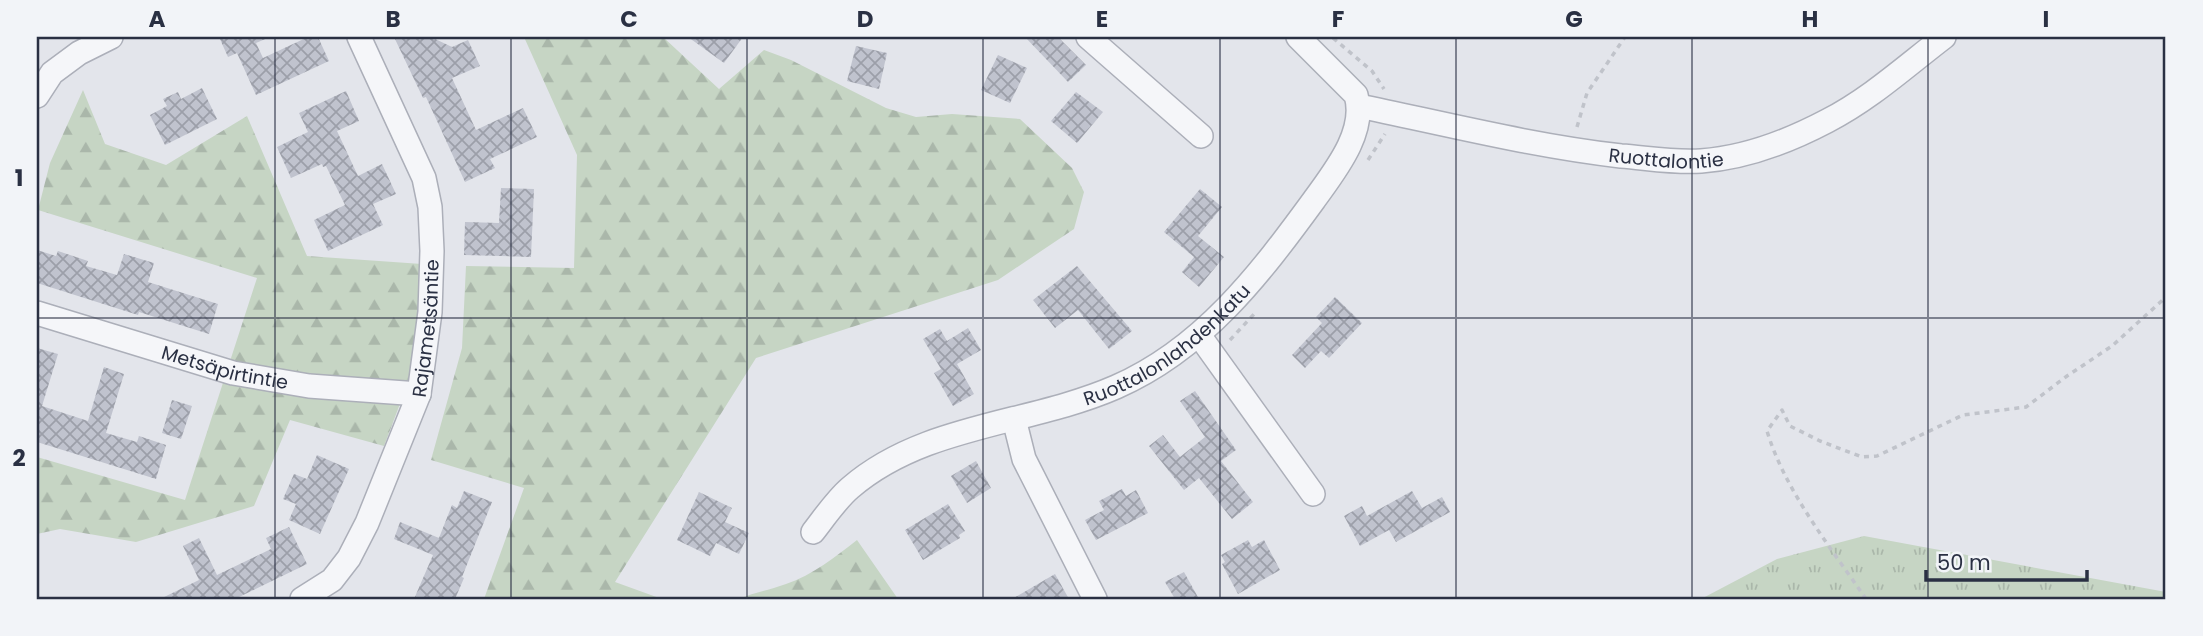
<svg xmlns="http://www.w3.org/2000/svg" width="2203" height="636" viewBox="0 0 2203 636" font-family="Poppins,sans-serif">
  <defs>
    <pattern id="forest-firs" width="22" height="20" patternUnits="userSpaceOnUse" patternTransform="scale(1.75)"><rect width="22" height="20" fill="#c6d5c4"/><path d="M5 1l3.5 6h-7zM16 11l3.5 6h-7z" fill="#aab7aa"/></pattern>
    <pattern id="park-tufts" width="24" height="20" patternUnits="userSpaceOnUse" patternTransform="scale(1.75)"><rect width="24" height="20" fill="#c6d5c4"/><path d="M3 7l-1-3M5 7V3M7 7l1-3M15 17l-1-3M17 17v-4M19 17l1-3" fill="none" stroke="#aab7aa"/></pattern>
    <pattern id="building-cross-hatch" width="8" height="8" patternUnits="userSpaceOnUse" patternTransform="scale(1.75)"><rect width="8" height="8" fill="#c0c3ce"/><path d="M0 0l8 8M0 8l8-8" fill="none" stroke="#9c9fa9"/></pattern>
  </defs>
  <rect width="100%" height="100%" fill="#e3e5eb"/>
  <g fill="url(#forest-firs)">
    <path d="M524,37H663L719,89L764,50L791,60L886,108L916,117L952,114L1020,119L1072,168L1084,192L1074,229L998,280L756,358L615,582L662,599H484L524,488L431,460L462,348L466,266L574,268L577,155Z"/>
    <path d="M83,90L105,144L166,165L247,116L307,256L422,264L412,372L384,446L290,420L254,506L136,542L60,529L37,534V457L185,500L257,278L38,210L50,163Z"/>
    <path d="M857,540L898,599H739C755,592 770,590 786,584C813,575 835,557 857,540Z"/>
  </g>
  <path fill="url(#park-tufts)" d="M1864,536L2166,592V599H1701L1777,559Z"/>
  <g fill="url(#building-cross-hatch)">
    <path d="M219,37H270L256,43L263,58L308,37H318L329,61L256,95L237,53L228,57Z"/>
    <path d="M394,37H431L452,47L468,40L480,66L452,78L476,130L523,108L537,137L490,159L495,168L465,182L426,97L423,98Z"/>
    <path d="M688,37H743L724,63Z"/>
    <path d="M1025,37H1058L1086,65L1068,82Z"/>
    <path d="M856,46L887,53L879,89L847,81Z"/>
    <path d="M998,55L1027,68L1010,103L981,90Z"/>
    <path d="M202,88L217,119L165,145L150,115L167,106L163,99L178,92L181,99Z"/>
    <path d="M346,91L359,121L337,131L358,176L382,164L396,194L373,204L383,225L328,251L314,220L345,205L326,166L323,167L322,164L291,178L277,147L308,132L299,113Z"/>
    <path d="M1076,92L1103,112L1077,143L1051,121Z"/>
    <path d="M501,188L534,189L531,257L464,255L465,222L499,223Z"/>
    <path d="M1200,189L1222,207L1198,236L1224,257L1199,287L1182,272L1194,257L1164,232Z"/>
    <path d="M37,250L56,256L58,251L88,261L86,266L117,275L124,254L154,263L148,282L218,304L209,334L139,312L138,315L37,283Z"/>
    <path d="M1077,266L1132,331L1109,349L1078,310L1055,328L1033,300Z"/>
    <path d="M1335,297L1362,323L1329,358L1321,351L1305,368L1292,355L1322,323L1316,317Z"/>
    <path d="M968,328L981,350L957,364L974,394L953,406L934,373L941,369L923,339L940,329L947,341Z"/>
    <path d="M37,348L58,354L42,406L88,421L104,367L124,374L106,433L137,442L139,436L166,445L156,479L37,442Z"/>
    <path d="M1195,391L1236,450L1221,461L1253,502L1232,519L1199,478L1184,490L1149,446L1163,435L1180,457L1205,437L1180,401Z"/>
    <path d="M172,400L192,406L181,439L162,433Z"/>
    <path d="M317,455L349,469L320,534L289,520L296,504L283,499L294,474L307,479Z"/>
    <path d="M976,461L991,488L967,503L951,476Z"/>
    <path d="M1122,489L1126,496L1136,490L1148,513L1096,540L1085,520L1104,510L1099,501Z"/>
    <path d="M464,491L492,502L462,577L464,578L455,599H414L433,555L394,539L400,522L439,538L452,505L457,508Z"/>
    <path d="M1412,491L1422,508L1442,497L1450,512L1396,542L1389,530L1360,546L1344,516L1362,506L1367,516Z"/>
    <path d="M699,492L732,508L725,522L749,533L739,554L716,543L710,556L677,540Z"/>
    <path d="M948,504L965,531L959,535L960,538L923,560L905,530Z"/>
    <path d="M289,527L307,564L235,599H160L199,580L183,546L199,538L217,575L271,549L266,538Z"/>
    <path d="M1248,540L1252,547L1264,540L1280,570L1238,594L1222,564L1225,562L1221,555Z"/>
    <path d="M1184,572L1199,599H1175L1165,582Z"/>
    <path d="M1055,574L1069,599H1012Z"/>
  </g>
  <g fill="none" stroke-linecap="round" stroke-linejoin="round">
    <defs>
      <g id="minor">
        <path d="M1088,37L1201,136"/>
        <path d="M37,96L52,73L79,53L111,37"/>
        <path id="s1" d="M1359,106C1446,124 1533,146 1621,156C1647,158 1675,163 1701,161C1744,158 1789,141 1827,121C1870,99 1906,66 1944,37"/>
        <path id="s2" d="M37,313L233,373L309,386L419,394"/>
        <path d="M1199,335L1313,494"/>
        <path d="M1014,419L1024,459L1095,599"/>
        <path id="s3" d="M813,532C824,518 836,500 850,488C924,424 1029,425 1116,387C1203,349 1260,274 1314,200C1334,172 1367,132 1356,95L1298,37"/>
        <path id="s4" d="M302,599L332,580L349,558L367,523L419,394L430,312L432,251L430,207L424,178L359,37"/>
      </g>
    </defs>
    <use href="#minor" stroke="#acafb9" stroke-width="26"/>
    <g stroke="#c0c3ca" stroke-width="3.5" stroke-dasharray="5 5" stroke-linecap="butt">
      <path d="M1333,38L1372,71L1384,89"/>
      <path d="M1577,127L1587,93L1625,37"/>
      <path d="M1368,160L1385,134"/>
      <path d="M1230,340L1256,312"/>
      <path d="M1866,599C1831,548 1785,491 1767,431L1782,410L1790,426L1820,441L1862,457L1877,456L1963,415L2026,407L2067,376L2112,346L2166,297"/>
    </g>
    <use href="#minor" stroke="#f5f6f9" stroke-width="23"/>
  </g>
  <path fill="none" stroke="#2a3043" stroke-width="2" stroke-opacity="0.55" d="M275,37V599M511,37V599M747,37V599M983,37V599M1220,37V599M1456,37V599M1692,37V599M1928,37V599M37,318H2166"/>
  <g text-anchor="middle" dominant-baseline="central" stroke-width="7" stroke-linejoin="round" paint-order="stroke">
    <g font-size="19" fill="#2a3043" stroke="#f2f4f8">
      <text stroke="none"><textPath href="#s1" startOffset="312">Ruottalontie</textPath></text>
      <text stroke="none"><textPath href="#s4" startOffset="308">Rajametsäntie</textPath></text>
      <text stroke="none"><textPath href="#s3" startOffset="410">Ruottalonlahdenkatu</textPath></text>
      <text stroke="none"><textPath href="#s2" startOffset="196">Metsäpirtintie</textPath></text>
    </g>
  </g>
  <rect width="2203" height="636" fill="none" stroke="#f2f4f8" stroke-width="77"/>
  <path d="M1926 570v10h161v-10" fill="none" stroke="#2a3043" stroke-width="3.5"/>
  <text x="1937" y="570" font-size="21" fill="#2a3043" stroke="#f2f4f8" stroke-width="5" paint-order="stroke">50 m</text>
  <rect x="38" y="38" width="2126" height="560" fill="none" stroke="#2a3043" stroke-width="2.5"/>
  <g font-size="23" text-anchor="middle" font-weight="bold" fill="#2a3043">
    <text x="157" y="27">A</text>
    <text x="393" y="27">B</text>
    <text x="629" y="27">C</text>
    <text x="865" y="27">D</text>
    <text x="1102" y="27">E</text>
    <text x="1338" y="27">F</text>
    <text x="1574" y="27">G</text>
    <text x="1810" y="27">H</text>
    <text x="2046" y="27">I</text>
    <text x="19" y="186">1</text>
    <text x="19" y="466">2</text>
  </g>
</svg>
